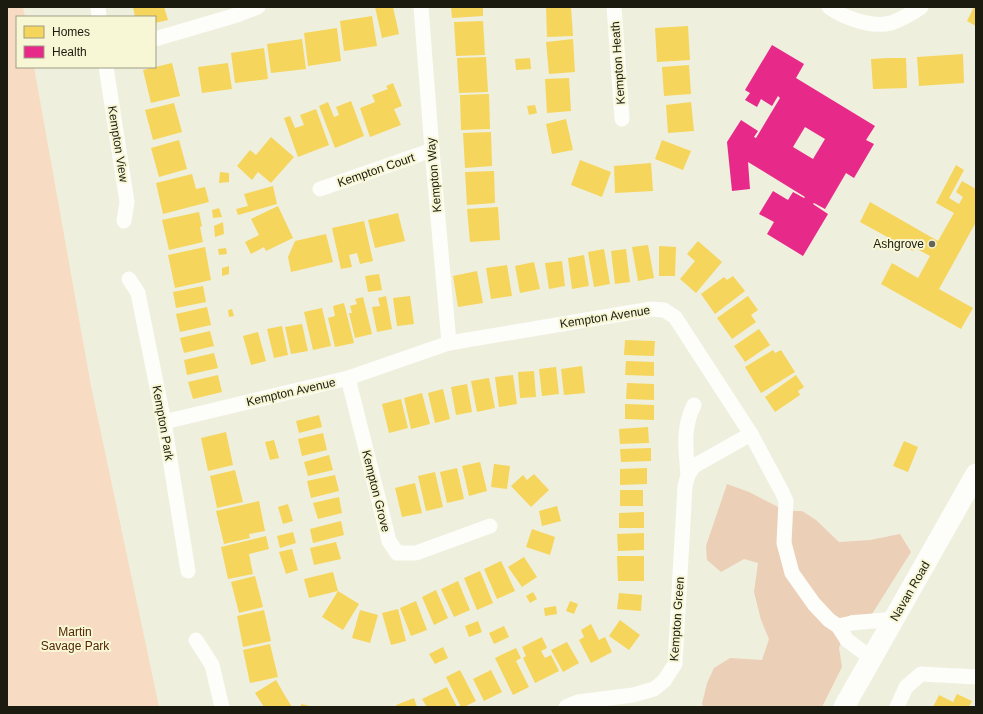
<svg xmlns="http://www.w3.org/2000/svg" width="983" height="714" viewBox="0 0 983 714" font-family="Helvetica,sans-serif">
  <rect width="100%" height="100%" fill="#efefdd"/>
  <path fill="#f7dbc3" d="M7,7H23L25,17H17V67H34L91,386L159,707H7Z"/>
  <path fill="#eccfb7" d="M727,484L749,492L786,511H802L816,520L839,542L870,540L900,534L911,552L872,614L850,615L839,648L842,667L822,707H704L702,704L707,683L714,668L730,658L762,660L769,639L761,620L754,592L758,563L744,559L721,572L707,560L706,546Z"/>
  <g fill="#f6d55c">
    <path d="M133,7H164L168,20L155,23V17H135Z"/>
    <path d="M375,7H393L399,34L382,38Z"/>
    <path d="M451,7H483V16L452,18Z"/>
    <path d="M546,7H571L573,36L547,37Z"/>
    <path d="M974,7H976V26L967,21Z"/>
    <path d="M372,16L377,46L344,51L340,21Z"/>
    <path d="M483,21L485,55L456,56L454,22Z"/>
    <path d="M688,26L690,60L657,62L655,28Z"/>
    <path d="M337,28L341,61L308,66L304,33Z"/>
    <path d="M302,39L306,69L271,73L267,44Z"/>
    <path d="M573,39L575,72L549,74L546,42Z"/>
    <path d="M264,48L268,79L235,83L231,53Z"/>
    <path d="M963,54L964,83L919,86L917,57Z"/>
    <path d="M486,57L488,92L459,93L457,58Z"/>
    <path d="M530,58L531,69L516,70L515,59Z"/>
    <path d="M889,58H906L907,88L873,89L871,59Z"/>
    <path d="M172,63L180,96L151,103L143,70Z"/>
    <path d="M228,63L232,89L202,93L198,67Z"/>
    <path d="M689,65L691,94L664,96L662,67Z"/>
    <path d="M569,78L571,111L547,113L545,79Z"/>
    <path d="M393,83L402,106L394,109L401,125L370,137L360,108L375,102L372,95L388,89L386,86Z"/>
    <path d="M489,94L490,129L461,130L460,95Z"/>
    <path d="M351,101L364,136L335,148L319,106L328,102L334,117L339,115L336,107Z"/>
    <path d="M691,102L694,131L668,133L666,105Z"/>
    <path d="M174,103L182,132L153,140L145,110Z"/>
    <path d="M535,105L537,113L529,115L527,106Z"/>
    <path d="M316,109L329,145L298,157L284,118L290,116L295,128L304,125L300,115Z"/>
    <path d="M566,119L573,150L552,154L546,124Z"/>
    <path d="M491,132L492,166L465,168L463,133Z"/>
    <path d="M271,137L294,157L271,183L258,172L252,180L237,166L250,150L256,155Z"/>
    <path d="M179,140L187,169L159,177L151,148Z"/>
    <path d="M662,140L691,151L683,170L655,159Z"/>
    <path d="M580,160L611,172L602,197L571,185Z"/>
    <path d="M651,163L653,191L615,193L614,166Z"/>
    <path d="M956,165L964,170L949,198L959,204L963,197L956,192L962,181L976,189V222L939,289L973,308L961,329L881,284L892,263L918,278L930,256L915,248L913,251L860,222L870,202L938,241L954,213L936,203Z"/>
    <path d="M494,171L495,203L467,205L465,172Z"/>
    <path d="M220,172L229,173V182L219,183Z"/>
    <path d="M192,174L196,189L205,187L209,202L163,214L156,183Z"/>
    <path d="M273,186L277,204L238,215L236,209L248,206L244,194Z"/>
    <path d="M278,206L293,238L266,251L264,247L251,254L245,242L259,235L251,219Z"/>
    <path d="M498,207L500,240L470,242L467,209Z"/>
    <path d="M219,208L222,217L213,218L212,210Z"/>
    <path d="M199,212L202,226L200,227L203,242L169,250L162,220Z"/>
    <path d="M398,213L405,241L375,248L368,220Z"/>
    <path d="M364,221L373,261L360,264L357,253L349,255L352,267L341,269L332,228Z"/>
    <path d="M223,222L224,234L215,237L214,226Z"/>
    <path d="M326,234L333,262L291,272L288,257L295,241Z"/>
    <path d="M698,241L722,262L696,293L680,279L695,261L687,254Z"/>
    <path d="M648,245L654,278L638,281L632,247Z"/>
    <path d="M659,246L676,247L675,276H659Z"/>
    <path d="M205,247L211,280L175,288L168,255Z"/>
    <path d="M226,248L227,254L219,255L218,249Z"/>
    <path d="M604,249L610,284L594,287L588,252Z"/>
    <path d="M626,249L630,282L615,284L611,251Z"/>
    <path d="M584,255L589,286L572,289L568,258Z"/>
    <path d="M562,261L565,286L549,289L545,263Z"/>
    <path d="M534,262L540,289L520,293L515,266Z"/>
    <path d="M507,265L512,296L491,299L486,268Z"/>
    <path d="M229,266V274L222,276V268Z"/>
    <path d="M477,271L483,303L458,307L453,276Z"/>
    <path d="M379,274L382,290L368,292L365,276Z"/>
    <path d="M733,276L745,291L715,314L701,294L724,277L727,280Z"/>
    <path d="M203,286L206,302L176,308L173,292Z"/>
    <path d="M386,296L392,329L377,332L372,307L380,306L378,298Z"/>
    <path d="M410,296L414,324L397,326L393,298Z"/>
    <path d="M748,296L758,310L751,315L756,322L732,339L717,318Z"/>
    <path d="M363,297L372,334L355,338L349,313H352L350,306L357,304L355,299Z"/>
    <path d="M344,303L354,343L335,347L328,318L335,316L333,306Z"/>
    <path d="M207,307L211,325L180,332L176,314Z"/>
    <path d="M322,308L331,346L313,350L304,312Z"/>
    <path d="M232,309L234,316L229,317L228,310Z"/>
    <path d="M302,324L308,351L291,354L285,327Z"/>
    <path d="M282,326L288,355L274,358L267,329Z"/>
    <path d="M759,329L770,345L745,362L734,346Z"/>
    <path d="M210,331L214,346L184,353L180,338Z"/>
    <path d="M258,332L266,361L251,365L243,336Z"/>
    <path d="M625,340L655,341L654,356L624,355Z"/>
    <path d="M773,350L775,353L781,350L795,372L761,393L745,367Z"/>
    <path d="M214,353L218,368L187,375L184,360Z"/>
    <path d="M626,361L654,362V376L625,375Z"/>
    <path d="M582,366L585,393L564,395L561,369Z"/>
    <path d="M556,367L559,394L542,396L539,369Z"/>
    <path d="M534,371L536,397L520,398L518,372Z"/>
    <path d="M218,375L222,392L193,399L188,382Z"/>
    <path d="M513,375L517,404L499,407L495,377Z"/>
    <path d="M796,375L804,387L798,391L800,395L775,412L765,397Z"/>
    <path d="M489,378L495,408L477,412L471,381Z"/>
    <path d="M627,383L654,384V400L626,399Z"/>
    <path d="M467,384L472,412L456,415L451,387Z"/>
    <path d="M443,389L450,419L435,423L428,393Z"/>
    <path d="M422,393L430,424L411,429L404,398Z"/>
    <path d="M401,399L408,428L389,433L382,404Z"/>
    <path d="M625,404L654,405V420L625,419Z"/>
    <path d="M319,415L322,427L299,433L296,421Z"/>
    <path d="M648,427L649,443L620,444L619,429Z"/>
    <path d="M226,432L233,465L208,471L201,438Z"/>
    <path d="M323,433L327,450L302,456L298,439Z"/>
    <path d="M274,440L279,458L270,460L265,442Z"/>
    <path d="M904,441L918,447L908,472L893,466Z"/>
    <path d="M651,448V461L621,462L620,449Z"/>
    <path d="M329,455L333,470L308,476L304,462Z"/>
    <path d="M480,462L487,491L469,496L462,466Z"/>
    <path d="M494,464L510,466L507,489L491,487Z"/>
    <path d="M457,468L464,499L447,503L440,472Z"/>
    <path d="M647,468V484L620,485V469Z"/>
    <path d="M235,470L243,502L217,508L210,476Z"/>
    <path d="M435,472L443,507L426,511L418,476Z"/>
    <path d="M534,474L549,490L531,507L511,486L523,475L527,480Z"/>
    <path d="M335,475L339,491L311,498L307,481Z"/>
    <path d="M415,483L422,513L402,517L395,488Z"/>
    <rect x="620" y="490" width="23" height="16"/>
    <path d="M339,497L342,513L318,519L313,503Z"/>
    <path d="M259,501L265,531L249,534L250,538L224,544L216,511Z"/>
    <path d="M288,504L293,521L283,524L278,507Z"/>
    <path d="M557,506L561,521L542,526L539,511Z"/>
    <path d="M644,512V528H619V513Z"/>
    <path d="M341,521L344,535L313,543L310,529Z"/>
    <path d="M532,529L555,537L550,555L526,547Z"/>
    <path d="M293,532L296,543L280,548L277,536Z"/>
    <path d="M644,533V550L618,551L617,534Z"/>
    <path d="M266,536L269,549L249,554L253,574L228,579L221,547Z"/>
    <path d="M336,542L341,559L314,565L310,548Z"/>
    <path d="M292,549L298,570L286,574L279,552Z"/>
    <path d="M617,556H644V581H618Z"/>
    <path d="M524,557L537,577L522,587L508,567Z"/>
    <path d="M501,561L515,591L497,599L484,569Z"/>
    <path d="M480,571L493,603L477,610L464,578Z"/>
    <path d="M333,572L338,591L309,598L304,579Z"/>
    <path d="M255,576L263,607L239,613L231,582Z"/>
    <path d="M458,581L470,610L454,617L441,589Z"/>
    <path d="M436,590L448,618L434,625L422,597Z"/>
    <path d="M338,591L359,604L343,630L322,617Z"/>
    <path d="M533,592L537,599L530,603L526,596Z"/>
    <path d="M619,593L642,595L641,611L617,609Z"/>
    <path d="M416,601L427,630L411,636L400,608Z"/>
    <path d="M570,601L578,604L574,614L566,611Z"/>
    <path d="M556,606L557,614L545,616L544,608Z"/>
    <path d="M398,609L406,641L391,645L382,613Z"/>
    <path d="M264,610L271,641L243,647L237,616Z"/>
    <path d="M360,610L378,615L370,643L352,638Z"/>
    <path d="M620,620L640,635L629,650L609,636Z"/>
    <path d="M478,621L482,632L469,637L465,626Z"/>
    <path d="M591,624L599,640L605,637L612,652L591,663L579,640L584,637L581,630Z"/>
    <path d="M504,626L509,637L494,644L489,633Z"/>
    <path d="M542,637L547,648L541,651L545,658L551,655L559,671L535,683L523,658L526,656L522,647Z"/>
    <path d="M567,642L579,663L563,672L551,650Z"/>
    <path d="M270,644L278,677L250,683L243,650Z"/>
    <path d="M443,647L448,658L435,664L429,654Z"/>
    <path d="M516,648L521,658L516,661L529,687L513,695L495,658Z"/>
    <path d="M460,670L476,701L464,707H461L446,677Z"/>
    <path d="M491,670L502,692L484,701L473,679Z"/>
    <path d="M276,680L284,694L292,707H264L255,693Z"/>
    <path d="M447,687L457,707H427L422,699Z"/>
    <path d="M957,694L972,701L969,707H933L939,695L953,702Z"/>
    <path d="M414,698L417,707H397L396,705Z"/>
    <path d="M301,704L310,706V707H301Z"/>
  </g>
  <path fill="#e7298a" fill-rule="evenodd" d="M772,45L804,64L796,78L875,126L866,140L874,144L854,178L846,173L825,209L814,203L813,204L828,214L803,256L767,234L774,222L759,214L773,191L788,200L793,192L804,198L805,197L748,162L750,189L732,191L727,142L741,120L758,131L754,137L756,138L780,98L778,96L772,106L761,99L757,107L745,100L750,93L745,90ZM805,127L825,139L813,159L793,147Z"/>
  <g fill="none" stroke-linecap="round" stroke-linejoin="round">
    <g stroke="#fdfdfa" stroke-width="15">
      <path d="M98,7L99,17"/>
      <path d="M421,7L432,150L449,343"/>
      <path d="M614,7L622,119"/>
      <path d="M829,7C844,18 872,28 891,23C902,19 911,14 921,7"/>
      <path d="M155,39L237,15L258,7"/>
      <path d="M106,67L127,202L124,221"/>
      <path d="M320,189L432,150"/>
      <path d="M129,279L138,293L164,422L188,571"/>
      <path d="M348,378L389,541L397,553H416L490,526"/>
      <path d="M164,422L348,378L449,343L651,309L664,310L675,317L751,434L782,492L786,501L784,543L792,573L814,604L829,620L838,626L847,640L871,658"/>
      <path d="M688,475C686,448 682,430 694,405"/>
      <path d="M838,626L852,623L894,619"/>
      <path d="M196,640L212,665L222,707"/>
      <path d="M566,707L578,702L633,695L654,689L664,681L675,664L685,486L688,475L694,466L751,434"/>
      <path d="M897,707L906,687L921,674L976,677"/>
    </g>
    <path stroke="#fdfdfa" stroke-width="21" d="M844,707L976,474"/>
  </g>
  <circle fill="#656557" stroke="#f7f6d5" stroke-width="1.5" cx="932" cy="244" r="4"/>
  <g text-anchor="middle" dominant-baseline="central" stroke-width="4" stroke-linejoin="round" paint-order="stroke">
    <g font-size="12" fill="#1b1b0f" stroke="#f7f6d5">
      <text transform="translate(618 63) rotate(-94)">Kempton Heath</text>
      <text transform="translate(118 144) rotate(81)">Kempton View</text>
      <text transform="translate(376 170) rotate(-19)">Kempton Court</text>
      <text transform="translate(434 175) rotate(-95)">Kempton Way</text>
      <text transform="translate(605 317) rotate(-9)">Kempton Avenue</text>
      <text transform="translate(291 392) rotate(-13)">Kempton Avenue</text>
      <text transform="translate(163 423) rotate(80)">Kempton Park</text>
      <text transform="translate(376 491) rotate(76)">Kempton Grove</text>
      <text transform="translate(910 591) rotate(-60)">Navan Road</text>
      <text transform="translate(677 619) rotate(-86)">Kempton Green</text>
    </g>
    <g font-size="12" fill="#1b1b0f" stroke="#f7f6d5" text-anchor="end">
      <text x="924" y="244">Ashgrove</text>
    </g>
    <g font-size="12" fill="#552605" stroke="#f7f6d5">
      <text x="75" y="632">Martin<tspan x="75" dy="14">Savage Park</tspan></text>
    </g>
  </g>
  <rect width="983" height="714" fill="none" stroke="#1b1b0f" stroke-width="16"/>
  <rect x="16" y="16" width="140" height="52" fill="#f7f6d5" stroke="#9f9e86"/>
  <rect x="24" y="26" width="20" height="12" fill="#f6d55c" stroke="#9f9e86"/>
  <text x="52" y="36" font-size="12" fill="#1b1b0f">Homes</text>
  <rect x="24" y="46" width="20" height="12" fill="#e7298a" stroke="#9f9e86"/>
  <text x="52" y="56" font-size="12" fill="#1b1b0f">Health</text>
</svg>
